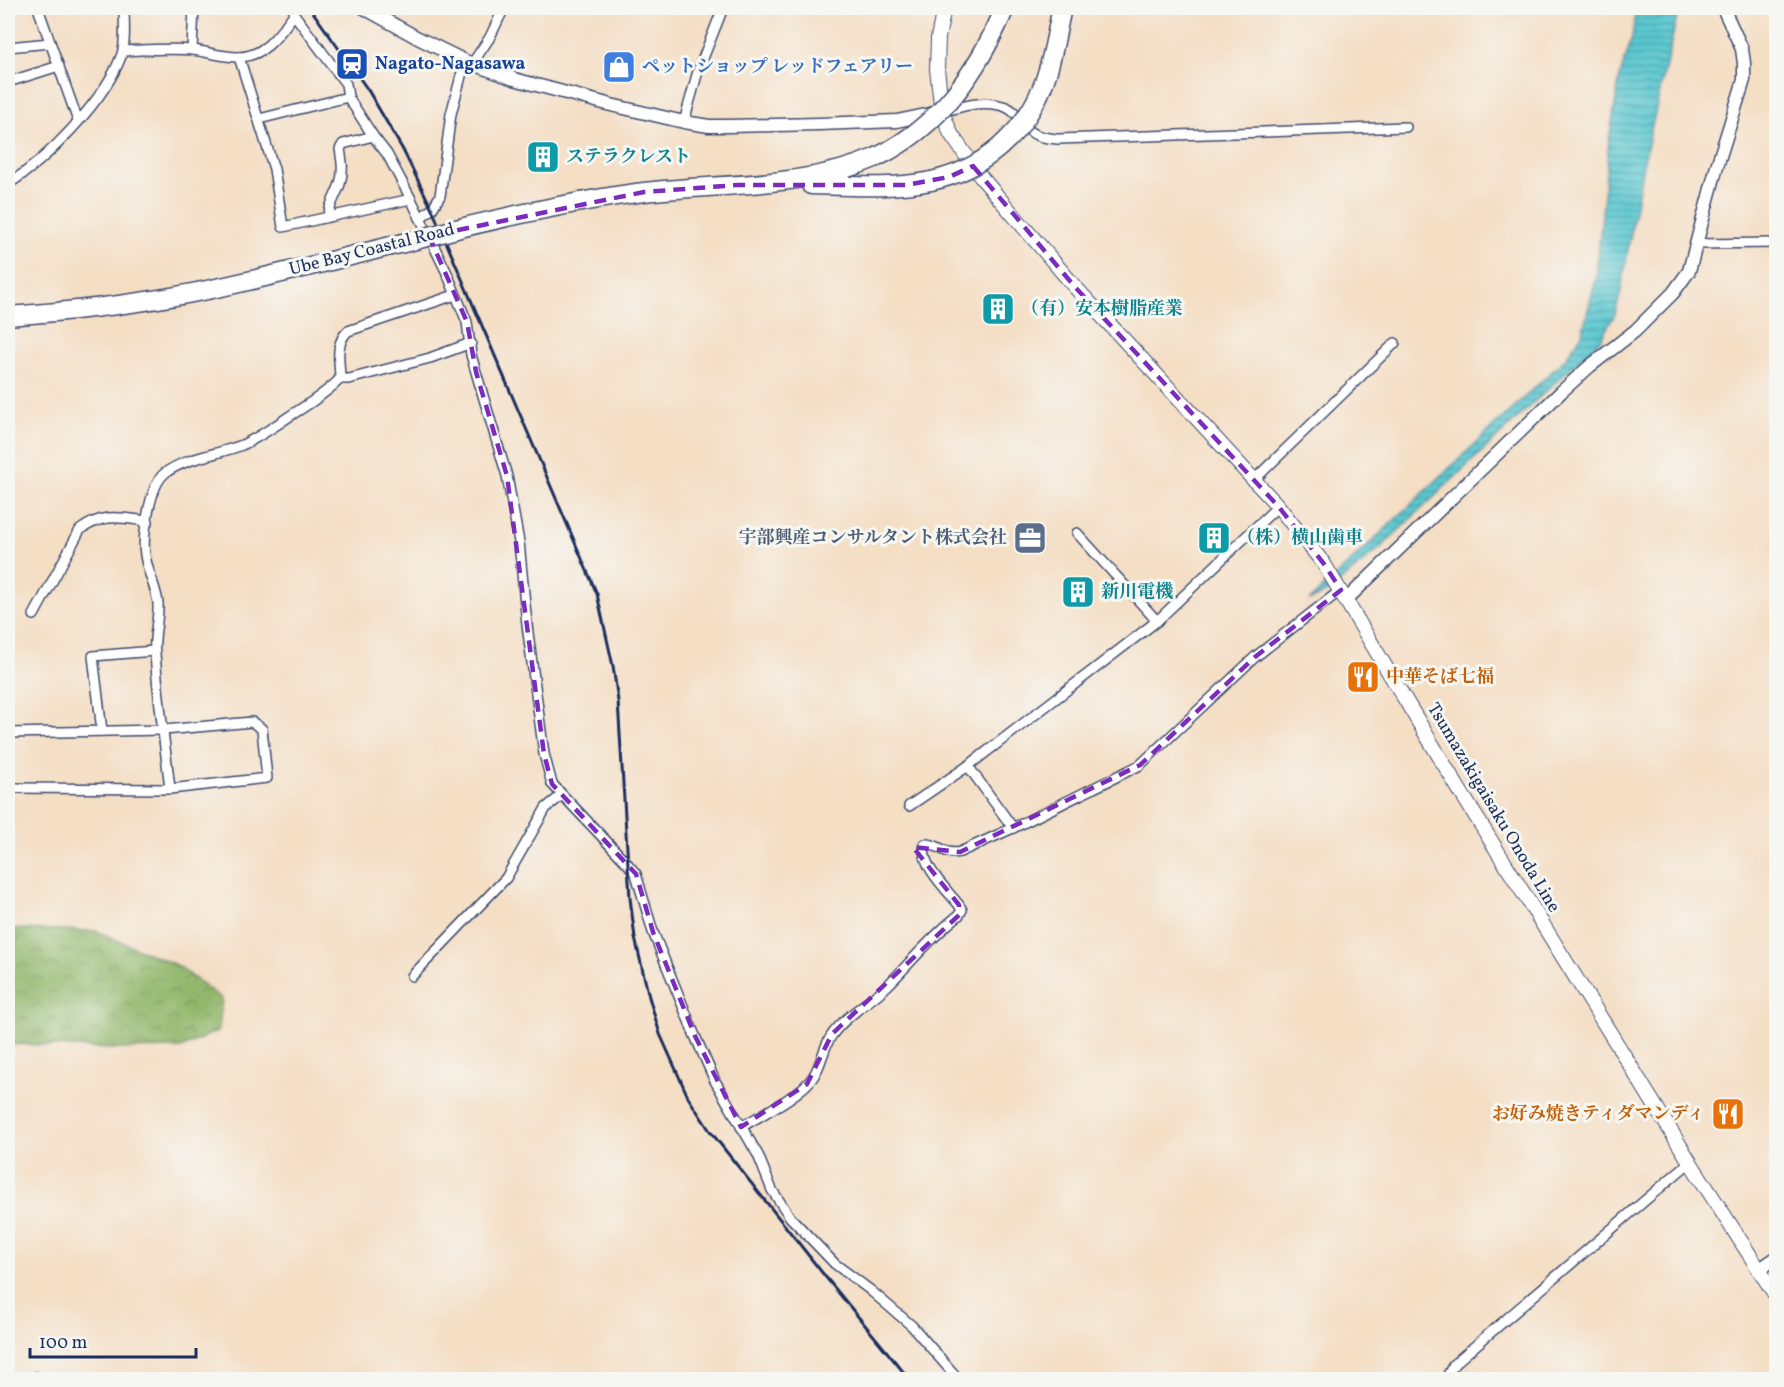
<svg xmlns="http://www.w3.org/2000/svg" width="1784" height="1387" viewBox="0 0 1784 1387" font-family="Vollkorn,'Noto Serif JP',serif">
  <defs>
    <pattern id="forest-crowns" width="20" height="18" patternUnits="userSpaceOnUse" patternTransform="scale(1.5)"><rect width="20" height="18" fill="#92b76c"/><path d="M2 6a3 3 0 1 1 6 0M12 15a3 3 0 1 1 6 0" fill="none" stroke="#76955c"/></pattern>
    <pattern id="water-rules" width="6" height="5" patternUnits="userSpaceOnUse" patternTransform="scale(1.5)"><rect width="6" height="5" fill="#5bc8d0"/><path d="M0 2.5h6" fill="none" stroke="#4aa3ac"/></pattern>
  </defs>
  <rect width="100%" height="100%" fill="#f6f6f2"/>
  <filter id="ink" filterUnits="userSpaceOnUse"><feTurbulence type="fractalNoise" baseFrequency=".0167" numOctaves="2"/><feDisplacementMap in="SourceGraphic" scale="12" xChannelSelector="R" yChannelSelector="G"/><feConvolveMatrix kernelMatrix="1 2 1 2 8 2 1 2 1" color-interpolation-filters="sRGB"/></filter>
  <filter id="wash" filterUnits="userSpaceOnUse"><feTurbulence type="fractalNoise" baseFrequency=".008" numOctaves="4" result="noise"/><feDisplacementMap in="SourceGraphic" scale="24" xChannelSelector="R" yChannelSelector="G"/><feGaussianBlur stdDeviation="1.35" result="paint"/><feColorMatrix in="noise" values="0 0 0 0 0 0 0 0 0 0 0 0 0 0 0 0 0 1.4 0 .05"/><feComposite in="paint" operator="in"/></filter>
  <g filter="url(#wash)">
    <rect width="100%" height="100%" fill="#f4dec4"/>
    <path fill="url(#forest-crowns)" stroke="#567365" stroke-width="1.5" d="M8,929L96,931L178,966L222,999L219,1030L181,1048L109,1049L21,1044L8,1046Z"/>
    <path fill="url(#water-rules)" stroke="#3b7c97" stroke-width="1.5" d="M1636,8H1679L1643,165L1620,295L1615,314L1600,340L1381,547L1329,591L1309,601L1566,358L1582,334L1596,278L1609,140L1620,76L1632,38Z"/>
  </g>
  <g filter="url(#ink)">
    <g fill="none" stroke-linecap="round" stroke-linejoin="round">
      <defs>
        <g id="minor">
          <path d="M38,8L78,121"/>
          <path d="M8,47L50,43"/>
          <path d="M192,50L194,8"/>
          <path d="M123,51C146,50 170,48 193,50C208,52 223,57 238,57C265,57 280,33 294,14L346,84L348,97L373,136L387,154L411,199L447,273L467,322L471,355L476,372L507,476L519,542L527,625L544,754L552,784L627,863L636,874L653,932L695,1036L715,1081L758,1155L772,1190L790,1217L835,1264L870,1290L912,1326L959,1380"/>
          <path d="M239,57L274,169L283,227L411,199"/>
          <path d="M472,64L490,37L504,8"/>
          <path d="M8,82L59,66"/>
          <path d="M942,112C964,106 984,99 1006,107C1017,111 1021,123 1029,130C1037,138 1049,138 1059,139L1406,127"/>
          <path d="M259,119L348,97"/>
          <path d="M684,122L698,71L723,8"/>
          <path d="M8,184C48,159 106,99 122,54C126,43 124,20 124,8"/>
          <path d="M328,217C329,205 336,196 340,184C344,171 342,161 340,149L343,144L373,136"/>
          <path d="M420,218L432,209L440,196L451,114L465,61"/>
          <path d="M1697,244L1776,243"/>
          <path d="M340,379H349L430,358L471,343"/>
          <path d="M1254,480L1395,343"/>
          <path d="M1077,533L1157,621"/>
          <path d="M34,615L80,530C105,512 120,518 148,521"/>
          <path d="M102,731L93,656L154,651"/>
          <path d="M8,733L164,730L252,722L262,729L267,778L170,789L8,788"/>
          <path d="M968,766L1013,828"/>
          <path d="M170,789C165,744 158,699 155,653C153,637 159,620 158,603C156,587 147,571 145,555C142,537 150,484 165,473C187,457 217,455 242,445C260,437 276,425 293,414C309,404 326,393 340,379C340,362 334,344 348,331L455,295"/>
          <path d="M909,806L968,766L1157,621L1278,506"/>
          <path d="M412,976L506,878L546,808L562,795"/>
          <path d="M741,1127C761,1115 801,1095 813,1077C822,1064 823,1047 832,1035C845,1016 870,1002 887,986C911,962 932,936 959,915L962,910L959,905C947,890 919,864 925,844C939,843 944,856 960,852L1013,828L1140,765L1255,657L1341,590"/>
          <path d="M27,1380L36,1377L46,1380"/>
          <path d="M1445,1380L1454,1364L1462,1357L1690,1162"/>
        </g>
        <g id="tertiary">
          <path d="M364,8L418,38L465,61L514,79L611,105L684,122L709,126H729L819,124L897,121L935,113"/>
          <path d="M1346,600L1561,392L1590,366L1635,331L1673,293L1689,271L1717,166L1744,80V63L1742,49L1723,8"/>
          <path d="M1760,1269L1776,1258"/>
        </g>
        <path id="secondary" d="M944,8L938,38L937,69L942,112L951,134L981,177L1075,287L1278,506L1324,564L1457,786L1690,1162L1776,1296"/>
        <g id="motorway">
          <path d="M811,185C851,186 892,189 931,181"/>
          <path d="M456,229C518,214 580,200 644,192C722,183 804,189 877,157"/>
          <path d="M8,316C64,312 120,306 176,296C254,282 331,260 408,242"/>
        </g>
      </defs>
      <use href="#minor" stroke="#3c496d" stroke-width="12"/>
      <use href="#tertiary" stroke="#3c496d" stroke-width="15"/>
      <use href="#secondary" stroke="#3c496d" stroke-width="16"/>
      <use href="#motorway" stroke="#3c496d" stroke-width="21"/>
      <use href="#minor" stroke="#fff" stroke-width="9"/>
      <use href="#tertiary" stroke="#fff" stroke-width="12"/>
      <use href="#secondary" stroke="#fff" stroke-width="14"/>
      <use href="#motorway" stroke="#fff" stroke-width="18"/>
      <path stroke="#1b2f5e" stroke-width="3" d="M310,8L368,90L403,150L432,209L597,594L613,666L618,701L630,898L635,938L649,997L660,1034L689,1099L710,1131L824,1275L910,1380"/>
      <defs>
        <g id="motorway-bridge">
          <path d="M877,157C940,126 978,71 1005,8"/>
          <path d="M931,181C983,170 1024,134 1043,85C1053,60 1056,33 1062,8"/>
          <path d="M408,242L456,229"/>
        </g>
      </defs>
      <use href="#motorway-bridge" stroke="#3c496d" stroke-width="21" stroke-linecap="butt"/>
      <use href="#motorway-bridge" stroke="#fff" stroke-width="18"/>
    </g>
  </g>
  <path fill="none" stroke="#7b2cbf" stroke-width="4.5" stroke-dasharray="12 8" stroke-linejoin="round" d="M973,166L1075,287L1278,506L1324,564L1341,590L1255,657L1140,765L960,852L913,847L959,905V915L832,1034L807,1084L741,1127L695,1036L653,932L636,874L552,784L544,754L507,476L476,372L467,322L429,236L644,192L738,185H906L949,177Z"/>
  <defs>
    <symbol id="station-square" viewBox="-11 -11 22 22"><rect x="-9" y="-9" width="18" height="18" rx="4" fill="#1a4fb4" stroke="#f6f6f2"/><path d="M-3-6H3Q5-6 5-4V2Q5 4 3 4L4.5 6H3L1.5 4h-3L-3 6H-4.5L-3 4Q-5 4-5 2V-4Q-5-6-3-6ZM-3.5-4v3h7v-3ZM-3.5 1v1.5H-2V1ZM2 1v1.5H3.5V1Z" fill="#fff"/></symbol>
    <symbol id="shop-square" viewBox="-11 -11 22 22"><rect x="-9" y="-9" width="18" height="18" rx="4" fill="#3f7fe0" stroke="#f6f6f2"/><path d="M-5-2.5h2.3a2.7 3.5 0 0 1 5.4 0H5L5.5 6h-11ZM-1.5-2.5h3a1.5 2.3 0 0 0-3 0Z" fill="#fff"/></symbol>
    <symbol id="building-square" viewBox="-11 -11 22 22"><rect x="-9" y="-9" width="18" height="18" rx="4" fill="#0f9aa8" stroke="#f6f6f2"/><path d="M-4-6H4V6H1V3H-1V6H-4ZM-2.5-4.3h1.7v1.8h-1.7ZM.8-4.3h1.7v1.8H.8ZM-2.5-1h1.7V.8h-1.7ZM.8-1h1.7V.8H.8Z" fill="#fff"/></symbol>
    <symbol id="office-square" viewBox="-11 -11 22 22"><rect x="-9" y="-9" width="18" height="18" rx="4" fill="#5c6f8a" stroke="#f6f6f2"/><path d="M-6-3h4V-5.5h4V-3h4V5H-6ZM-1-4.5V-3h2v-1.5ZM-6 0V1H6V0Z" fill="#fff"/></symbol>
    <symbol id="restaurant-square" viewBox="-11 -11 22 22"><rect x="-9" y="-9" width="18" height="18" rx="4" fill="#e8710a" stroke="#f6f6f2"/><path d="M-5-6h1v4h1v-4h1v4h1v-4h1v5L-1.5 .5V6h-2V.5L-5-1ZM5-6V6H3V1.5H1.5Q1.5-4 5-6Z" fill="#fff"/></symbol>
  </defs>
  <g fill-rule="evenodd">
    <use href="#station-square" x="333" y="45" width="38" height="38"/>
    <use href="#shop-square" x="600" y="48" width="38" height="38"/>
    <use href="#building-square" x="524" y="138" width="38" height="38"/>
    <use href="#building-square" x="979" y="290" width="38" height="38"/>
    <use href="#office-square" x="1011" y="519" width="38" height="38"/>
    <use href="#building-square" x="1195" y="519" width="38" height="38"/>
    <use href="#building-square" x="1059" y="573" width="38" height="38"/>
    <use href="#restaurant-square" x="1344" y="658" width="38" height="38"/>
    <use href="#restaurant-square" x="1709" y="1095" width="38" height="38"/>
  </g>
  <g text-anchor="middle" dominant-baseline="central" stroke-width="6" stroke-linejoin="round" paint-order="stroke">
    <g font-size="18" font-weight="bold" fill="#164399" stroke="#f6f6f2" text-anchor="start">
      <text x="375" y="64">Nagato-Nagasawa</text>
    </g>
    <g font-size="18" font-weight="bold" fill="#366cbe" stroke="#f6f6f2" text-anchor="start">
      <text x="642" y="67">ペットショップ レッドフェアリー</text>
    </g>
    <g font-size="18" font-weight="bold" fill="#0d838f" stroke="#f6f6f2" text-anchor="start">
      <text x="566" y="157">ステラクレスト</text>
      <text x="1021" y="309">（有）安本樹脂産業</text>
      <text x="1237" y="538">（株）横山歯車</text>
      <text x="1101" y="592">新川電機</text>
    </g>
    <g font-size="18" fill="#1b2f5e" stroke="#f6f6f2">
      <text transform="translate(372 250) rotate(-14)">Ube Bay Coastal Road</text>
      <text transform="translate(1493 808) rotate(59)">Tsumazakigaisaku Onoda Line</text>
    </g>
    <g font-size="18" font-weight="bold" fill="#4e5e75" stroke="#f6f6f2" text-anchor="end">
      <text x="1007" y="538">宇部興産コンサルタント株式会社</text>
    </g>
    <g font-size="18" font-weight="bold" fill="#c56008" stroke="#f6f6f2" text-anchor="start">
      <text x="1386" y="677">中華そば七福</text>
      <text x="1705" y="1114" text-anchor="end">お好み焼きティダマンディ</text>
    </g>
  </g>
  <rect width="1784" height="1387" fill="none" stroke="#f6f6f2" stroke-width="30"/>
  <path d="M30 1348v9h166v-9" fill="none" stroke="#1b2f5e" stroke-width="3"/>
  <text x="39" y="1348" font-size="18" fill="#1b2f5e" stroke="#f6f6f2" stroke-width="4.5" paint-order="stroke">100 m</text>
</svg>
